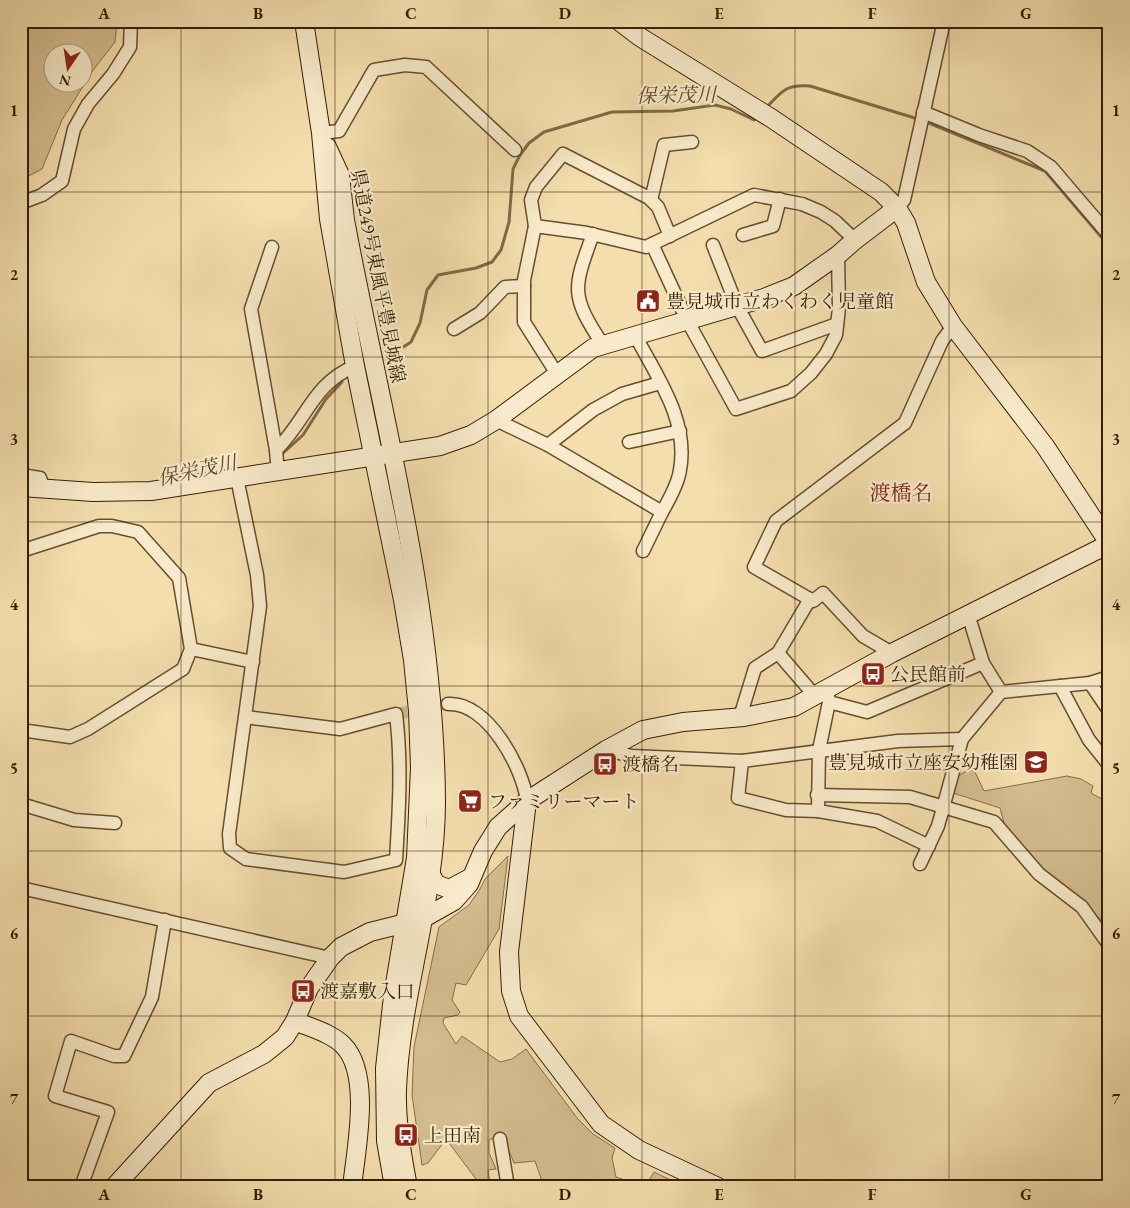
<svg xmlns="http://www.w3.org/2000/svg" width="1130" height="1208" viewBox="0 0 1130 1208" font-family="'EB Garamond','Noto Serif JP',serif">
  <rect width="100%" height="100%" fill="#f4dead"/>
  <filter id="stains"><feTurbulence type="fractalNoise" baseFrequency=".004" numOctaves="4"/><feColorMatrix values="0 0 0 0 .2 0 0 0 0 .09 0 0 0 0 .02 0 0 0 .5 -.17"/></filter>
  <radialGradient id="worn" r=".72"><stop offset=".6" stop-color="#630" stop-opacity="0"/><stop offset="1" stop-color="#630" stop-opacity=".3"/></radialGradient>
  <g fill="#d4bd90" stroke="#856e4a" fill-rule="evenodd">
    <path d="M21,21H117L115,42L94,69L62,120L42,169L21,180ZM52,52H82V82H52Z"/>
    <path d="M969,769L975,772L984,791L1067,776L1081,779L1093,786L1091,793L1109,803V927L1064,885L1041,871L1004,823L1000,808L953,793L956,778Z"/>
    <path d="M508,856L499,929L466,985L456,983L452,1000L460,1012L458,1015L444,1018L443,1023L456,1044L462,1036L500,1062L512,1059L526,1049L577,1118L593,1134L615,1148L612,1158L616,1177L630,1182L632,1187H544L535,1161L514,1163L502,1134L489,1140V1153L496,1169L488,1170L490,1183L487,1187H482L446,1139L428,1163L422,1165L412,1095L414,1047L439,927L469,905L480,889L485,879Z"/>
    <path d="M654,1172L683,1186L684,1187H645Z"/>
  </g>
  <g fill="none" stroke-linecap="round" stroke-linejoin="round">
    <g stroke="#816a46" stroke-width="3">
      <path d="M766,108C782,91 786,84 810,86L918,119"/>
      <path d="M924,121L1045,171L1109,246"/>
      <path d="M388,357L411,342L420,323L427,290L438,275L476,268L492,262L501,250L509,222L513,169L520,155L529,143L544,132L612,112L673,111L715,105L731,109L754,120L758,116"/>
      <path d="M281,455L303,435L326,399L342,382"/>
    </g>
    <path stroke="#ceb88b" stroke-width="12" stroke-dasharray="12 6" stroke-linecap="butt" d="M396,714L448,704"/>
    <defs>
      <g id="street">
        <path d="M923,112L979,135L1027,151L1051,167L1109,235"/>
        <path d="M321,133L339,131L374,70L405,65L426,67L515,150"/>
        <path d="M651,200L664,145L692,142"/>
        <path d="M21,203L42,195L62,181L74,129L88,104L113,74L130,47L131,21"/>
        <path d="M897,208L904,200L944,21"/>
        <path d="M535,226L531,200L536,187L563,154L649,198L658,207L670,236"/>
        <path d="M593,234C573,289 570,295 603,345"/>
        <path d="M743,235L773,226L780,199"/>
        <path d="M652,244L687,320L736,409L791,391L811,373L826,354L836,335L839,308L838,255"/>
        <path d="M713,245L737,306L762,351L837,324"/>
        <path d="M272,247L251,309L276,450"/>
        <path d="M454,329L480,313L505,287L524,286"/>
        <path d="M557,374L524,322V280L535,226L587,233L646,247L754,195L802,204L821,212L835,221L855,240"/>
        <path d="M496,420L548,445L662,512C669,500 678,484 680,470C689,420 657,377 635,335"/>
        <path d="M629,442L680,431"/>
        <path d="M548,445L593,410L622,394L660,383"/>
        <path d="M278,473L276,450C307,420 312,384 355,366"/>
        <path d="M21,475L40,478L44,489"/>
        <path d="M237,478L257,575L260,606L229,834L230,848L246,859L344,872L396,860C399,811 402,764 396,714L340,729L245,717"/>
        <path d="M21,551L99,526H112L138,532L179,578L191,649L183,669L88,729L70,737L21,730"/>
        <path d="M643,551L662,512"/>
        <path d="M968,614L983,663L1001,692"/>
        <path d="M191,649L253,662"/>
        <path d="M778,653L815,696"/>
        <path d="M892,653L863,636L823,593L813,601L754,567L776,521L905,423L942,341L953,326"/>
        <path d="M1090,683L1109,711"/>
        <path d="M1060,686L1089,740L1109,765"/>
        <path d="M828,696L829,702L867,712L983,663"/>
        <path d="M448,704C487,701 523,768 527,801"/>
        <path d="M740,717L755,668L778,653L810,599"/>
        <path d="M606,750L632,756L742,761L898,741L962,739"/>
        <path d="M742,761L738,798L786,810L818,811L819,750L829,702"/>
        <path d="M817,795L910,797L994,822L1039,874L1082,907L1109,945"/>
        <path d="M21,804L74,820L115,823"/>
        <path d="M818,811L877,821L929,846"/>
        <path d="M920,864L938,826L962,739L1001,692L1090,683L1109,677"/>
        <path d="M21,888L330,958"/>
        <path d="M500,1139L508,1187"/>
        <path d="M81,1187L108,1112L55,1096L71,1041L114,1056H124L152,997L165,920"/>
      </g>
      <g id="secondary">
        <path d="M304,21L321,133L329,219L355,366L403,600L413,660L418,711L420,768L416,858L393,996L385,1068L386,1141L394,1187"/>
        <path d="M619,21L640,37L771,118L881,192L897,208L906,223L926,282L953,326L1045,446L1109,543"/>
        <path d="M327,147L340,175L345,220C381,413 435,605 436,802C436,899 401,992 397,1089C396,1122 402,1155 408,1187"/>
        <path d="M21,487L93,492L151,491L440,446L471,435L496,420L593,348L764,298L794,286L838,255L855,240L897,208"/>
        <path d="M527,801L509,952L511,991L519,1016L601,1124L639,1150L718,1187"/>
        <path d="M430,873L436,884L449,889L470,878"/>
        <path d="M295,1021C311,1028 331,1033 343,1045C372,1074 356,1149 352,1187"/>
        <path d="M114,1187L209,1083L264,1054L285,1037L295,1021L309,988L330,958L341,947L370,932L422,919L454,901L469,884L483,851L498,827L527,801L606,750L643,730L683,722L744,717L794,707L892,653L1109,544"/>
      </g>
    </defs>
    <use href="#street" stroke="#664e2e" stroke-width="15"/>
    <use href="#secondary" stroke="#361e03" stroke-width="20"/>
    <use href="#street" stroke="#f8eaca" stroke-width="12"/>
    <use href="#secondary" stroke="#f8eaca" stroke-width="18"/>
  </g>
  <path fill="none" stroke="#361e03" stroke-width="1" stroke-opacity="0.55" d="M181,21V1187M335,21V1187M488,21V1187M642,21V1187M795,21V1187M949,21V1187M21,192H1109M21,357H1109M21,522H1109M21,686H1109M21,851H1109M21,1016H1109"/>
  <defs>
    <symbol id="civic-square" viewBox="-11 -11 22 22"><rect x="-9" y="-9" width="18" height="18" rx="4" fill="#8f2418" stroke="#f8eaca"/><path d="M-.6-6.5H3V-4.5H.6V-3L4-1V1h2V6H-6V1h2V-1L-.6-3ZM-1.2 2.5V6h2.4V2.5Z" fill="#fff"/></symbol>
    <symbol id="bus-square" viewBox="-11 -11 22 22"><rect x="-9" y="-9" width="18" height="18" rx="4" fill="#8f2418" stroke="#f8eaca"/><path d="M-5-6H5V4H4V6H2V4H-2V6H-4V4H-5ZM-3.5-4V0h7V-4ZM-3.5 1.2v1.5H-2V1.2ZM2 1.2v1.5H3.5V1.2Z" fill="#fff"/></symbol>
    <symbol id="school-square" viewBox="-11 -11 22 22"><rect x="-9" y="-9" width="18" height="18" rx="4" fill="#8f2418" stroke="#f8eaca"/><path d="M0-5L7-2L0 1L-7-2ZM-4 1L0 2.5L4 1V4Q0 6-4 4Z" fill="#fff"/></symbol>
    <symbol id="supermarket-square" viewBox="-11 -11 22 22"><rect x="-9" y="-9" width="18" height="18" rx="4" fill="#8f2418" stroke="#f8eaca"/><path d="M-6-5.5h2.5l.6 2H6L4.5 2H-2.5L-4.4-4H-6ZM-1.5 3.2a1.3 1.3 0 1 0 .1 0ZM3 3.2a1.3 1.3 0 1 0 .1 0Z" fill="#fff"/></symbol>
  </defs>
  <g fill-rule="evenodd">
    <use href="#civic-square" x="634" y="287" width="28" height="28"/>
    <use href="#bus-square" x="859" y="660" width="28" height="28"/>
    <use href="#school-square" x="1022" y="748" width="28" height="28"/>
    <use href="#bus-square" x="591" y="750" width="28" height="28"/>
    <use href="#supermarket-square" x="456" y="787" width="28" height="28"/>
    <use href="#bus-square" x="289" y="977" width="28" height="28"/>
    <use href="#bus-square" x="392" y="1121" width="28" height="28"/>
  </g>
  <g text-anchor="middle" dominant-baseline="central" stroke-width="4.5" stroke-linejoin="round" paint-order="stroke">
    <g font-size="19" fill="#361e03" stroke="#f8eaca">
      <text transform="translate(378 276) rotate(79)">県道249号東風平豊見城線</text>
    </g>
    <g font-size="19" fill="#361e03" stroke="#f8eaca" text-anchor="start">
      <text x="666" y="301">豊見城市立わくわく児童館</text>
      <text x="890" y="674">公民館前</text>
      <text x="1018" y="762" text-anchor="end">豊見城市立座安幼稚園</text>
      <text x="622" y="764">渡橋名</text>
      <text x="488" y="801">ファミリーマート</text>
      <text x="320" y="991">渡嘉敷入口</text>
      <text x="424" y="1135">上田南</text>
    </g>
    <g font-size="20" font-style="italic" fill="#624a2a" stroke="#f8eaca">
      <text transform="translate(676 95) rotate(-1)">保栄茂川</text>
      <text transform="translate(197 470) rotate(-12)">保栄茂川</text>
    </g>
    <g font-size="21" fill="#7a1f14" stroke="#f8eaca">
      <text x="901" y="492">渡橋名</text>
    </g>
  </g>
  <rect width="1130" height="1208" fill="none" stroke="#f4dead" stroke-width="55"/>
  <g transform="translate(68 68) rotate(193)"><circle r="24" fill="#f8eaca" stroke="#aa987a"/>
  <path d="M0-4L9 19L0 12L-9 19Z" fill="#8f2418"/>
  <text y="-8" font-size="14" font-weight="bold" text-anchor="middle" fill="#361e03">N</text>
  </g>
  <rect x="28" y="28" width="1074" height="1152" fill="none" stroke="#361e03" stroke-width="2"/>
  <g font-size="16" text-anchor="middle" font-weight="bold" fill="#361e03">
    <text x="104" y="19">A</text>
    <text x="258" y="19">B</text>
    <text x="411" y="19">C</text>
    <text x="565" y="19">D</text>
    <text x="719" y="19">E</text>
    <text x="872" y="19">F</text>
    <text x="1026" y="19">G</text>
    <text x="14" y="116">1</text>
    <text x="1116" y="116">1</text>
    <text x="14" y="280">2</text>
    <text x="1116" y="280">2</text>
    <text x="14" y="445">3</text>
    <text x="1116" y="445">3</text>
    <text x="14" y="610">4</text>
    <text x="1116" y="610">4</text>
    <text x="14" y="774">5</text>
    <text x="1116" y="774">5</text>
    <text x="14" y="939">6</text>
    <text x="1116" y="939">6</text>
    <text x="14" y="1104">7</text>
    <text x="1116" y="1104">7</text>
    <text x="104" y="1200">A</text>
    <text x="258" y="1200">B</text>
    <text x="411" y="1200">C</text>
    <text x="565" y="1200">D</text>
    <text x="719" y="1200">E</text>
    <text x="872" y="1200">F</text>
    <text x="1026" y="1200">G</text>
  </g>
  <rect width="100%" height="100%" filter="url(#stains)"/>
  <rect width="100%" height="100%" fill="url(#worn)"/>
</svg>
